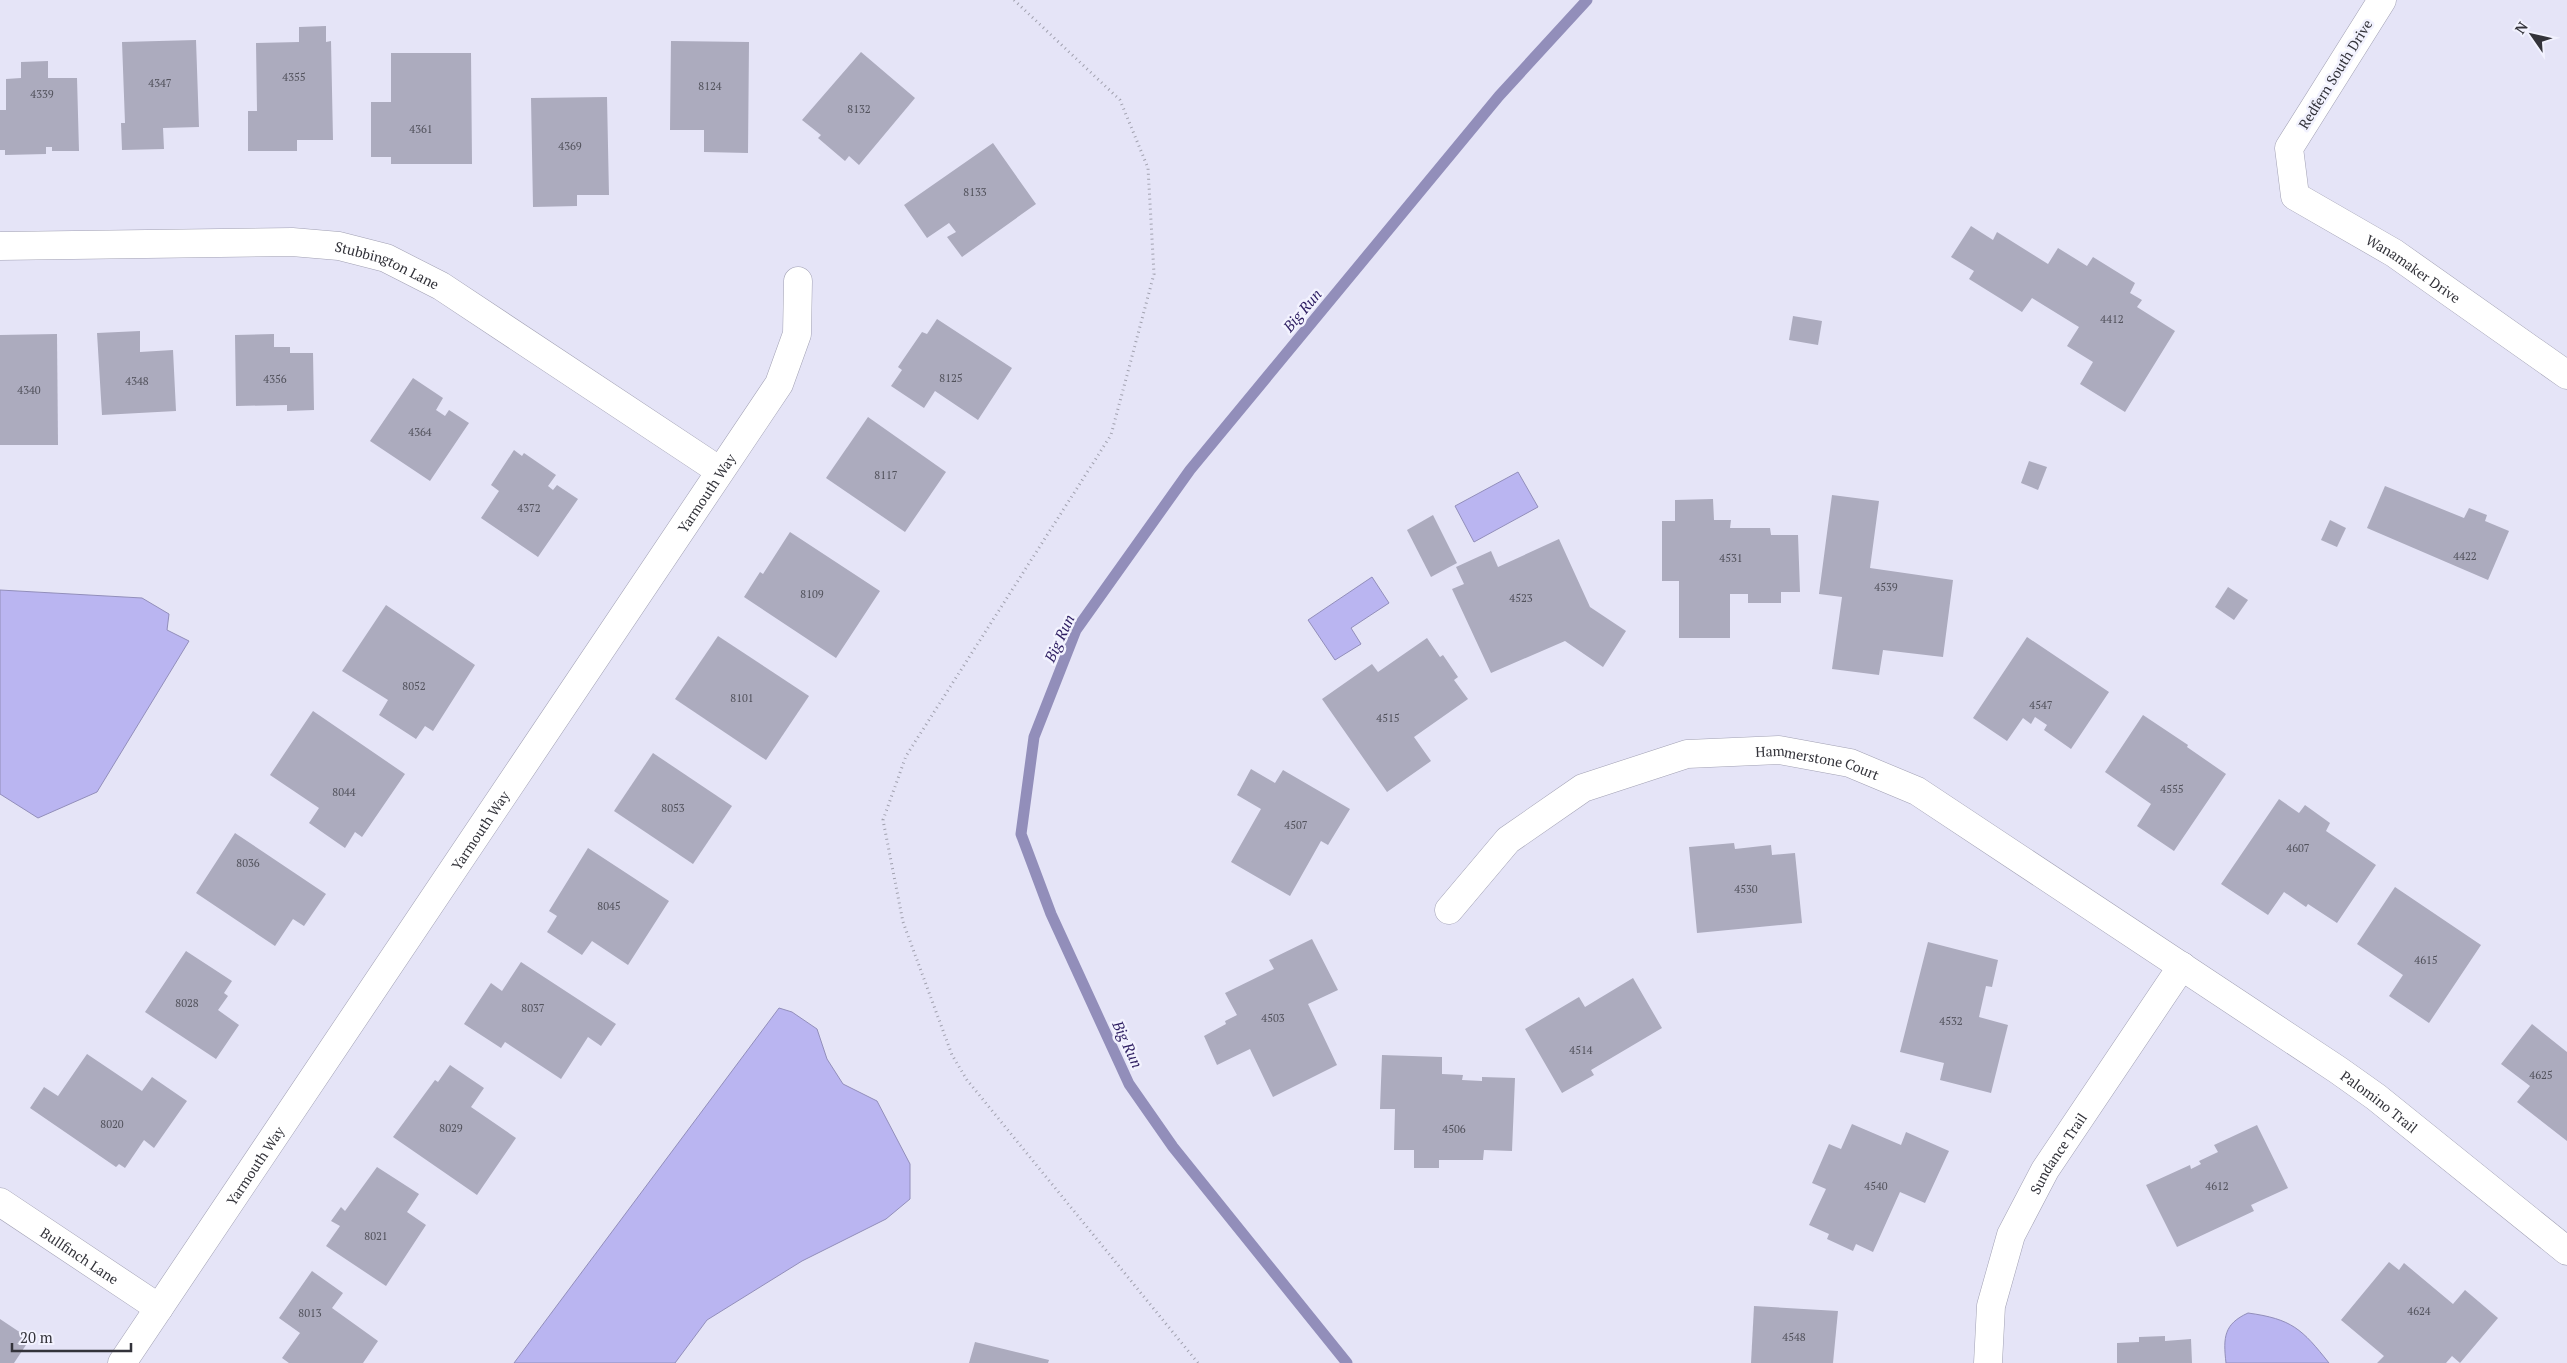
<svg xmlns="http://www.w3.org/2000/svg" width="2567" height="1363" viewBox="0 0 2567 1363" font-family="'PT Serif',serif">
  <rect width="100%" height="100%" fill="#e5e4f7"/>
  <g fill="#bab5f1" stroke="#928eba">
    <path d="M1518,472L1538,507L1474,542L1455,506Z"/>
    <path d="M1372,577L1389,603L1351,628L1361,644L1335,660L1308,620Z"/>
    <path d="M0,590L142,598L169,614L167,630L189,641L97,792L38,818L0,794Z"/>
    <path d="M779,1008L792,1012L817,1029L827,1059L843,1084L877,1101L910,1164V1199L886,1219L802,1261L707,1320L675,1363H514Z"/>
    <path d="M2248,1313C2292,1319 2302,1329 2329,1363H2226C2223,1337 2224,1324 2248,1313Z"/>
  </g>
  <g fill="none" stroke-linecap="round" stroke-linejoin="round">
    <path stroke="#928eba" stroke-width="11" d="M1347,1363L1173,1147L1129,1084L1051,914L1021,834L1034,737L1076,630L1190,470L1499,96L1587,0"/>
  </g>
  <g fill="#acabbe">
    <path d="M326,26V42L331,41L333,140H297V151H248V111H257L256,43L299,42V27Z"/>
    <path d="M196,40L199,127L163,128L164,149L122,150L121,123H125L122,42Z"/>
    <path d="M671,41L749,42L748,153L704,152V130H670Z"/>
    <path d="M861,52L915,98L859,165L849,156L845,161L818,138L821,135L802,120Z"/>
    <path d="M391,53H471L472,164H391V157H371V102H391Z"/>
    <path d="M48,61V78H77L79,151H52V147H46V154L5,155V150H0V110H6V79L21,78V62Z"/>
    <path d="M607,97L609,195H577V206L533,207L531,98Z"/>
    <path d="M993,143L1036,204L962,257L947,237L956,232L949,223L927,238L904,205Z"/>
    <path d="M1971,226L1993,240L1997,232L2048,264L2058,248L2087,266L2093,257L2135,283L2130,293L2142,300L2137,307L2175,331L2125,412L2080,384L2093,362L2067,346L2079,327L2032,298L2022,312L1969,279L1974,271L1951,257Z"/>
    <path d="M1793,316L1822,321L1818,345L1789,340Z"/>
    <path d="M937,319L1012,368L978,420L935,391L924,408L891,386L902,370L898,367L922,332L927,334Z"/>
    <path d="M140,331V352L173,350L176,411L102,415L97,333Z"/>
    <path d="M57,334L58,445H0V335Z"/>
    <path d="M274,334V347H290V353H313L314,410L287,411V405L236,406L235,335Z"/>
    <path d="M413,378L443,398L436,410L445,416L449,410L469,423L430,481L370,441Z"/>
    <path d="M868,417L946,472L905,532L826,478Z"/>
    <path d="M514,450L522,456L524,453L556,475L548,486L553,490L557,485L578,499L538,557L481,518L499,491L491,485Z"/>
    <path d="M2029,461L2047,467L2038,490L2021,483Z"/>
    <path d="M2385,486L2464,518L2469,508L2487,515L2485,521L2509,531L2488,580L2367,528Z"/>
    <path d="M1832,495L1879,501L1870,568L1953,580L1943,657L1883,650L1879,675L1832,669L1842,597L1819,594Z"/>
    <path d="M1713,499L1714,520H1731L1730,528H1770L1771,535H1798L1800,592H1781V603H1748V594H1730V638H1679V581H1662V521H1675V500Z"/>
    <path d="M1433,515L1457,563L1431,577L1407,530Z"/>
    <path d="M2330,520L2346,528L2337,547L2321,540Z"/>
    <path d="M790,532L880,591L836,658L744,597L760,572L763,574Z"/>
    <path d="M1559,539L1590,607L1626,631L1603,667L1565,641L1491,673L1452,589L1464,584L1456,567L1491,551L1498,567Z"/>
    <path d="M2228,587L2248,600L2234,620L2215,607Z"/>
    <path d="M386,605L475,665L433,731L425,726L416,739L379,715L388,700L342,671Z"/>
    <path d="M718,636L809,696L766,760L675,699Z"/>
    <path d="M2027,637L2109,692L2071,749L2044,730L2047,725L2035,717L2031,724L2023,718L2007,741L1973,718Z"/>
    <path d="M1427,638L1440,657L1443,655L1458,677L1454,680L1468,699L1414,737L1431,761L1387,792L1322,699L1372,664L1378,672Z"/>
    <path d="M313,711L405,774L362,837L355,832L345,848L309,823L319,808L270,775Z"/>
    <path d="M2143,715L2188,745L2187,747L2226,774L2174,851L2137,826L2151,804L2105,772Z"/>
    <path d="M653,753L732,806L693,864L614,811Z"/>
    <path d="M1251,769L1275,783L1283,770L1350,809L1328,845L1321,841L1290,896L1231,862L1261,809L1237,795Z"/>
    <path d="M2279,799L2299,813L2305,805L2330,823L2326,831L2376,865L2337,923L2308,904L2306,907L2284,892L2268,915L2221,884Z"/>
    <path d="M235,833L326,894L304,926L293,919L275,946L196,893Z"/>
    <path d="M1734,843L1735,849L1771,845L1772,855L1795,853L1802,923L1697,933L1689,847Z"/>
    <path d="M588,848L669,901L628,965L592,941L582,955L547,932L557,916L549,911Z"/>
    <path d="M2395,887L2481,945L2429,1023L2389,996L2403,975L2357,944Z"/>
    <path d="M1312,939L1338,990L1308,1004L1337,1065L1273,1097L1250,1049L1217,1065L1204,1036L1226,1024L1225,1021L1237,1015L1225,993L1274,969L1269,960Z"/>
    <path d="M1928,942L1998,960L1992,987L1986,986L1979,1017L2008,1025L1991,1093L1940,1080L1944,1063L1900,1052Z"/>
    <path d="M186,951L232,981L224,993L228,996L218,1010L239,1025L216,1059L145,1012Z"/>
    <path d="M521,962L616,1024L601,1046L588,1037L561,1079L505,1042L501,1048L464,1024L491,983L502,991Z"/>
    <path d="M1633,978L1662,1028L1591,1070L1594,1075L1562,1093L1525,1029L1579,997L1585,1007Z"/>
    <path d="M2532,1024L2567,1052V1141L2517,1102L2530,1086L2501,1064Z"/>
    <path d="M87,1054L142,1091L152,1077L187,1101L154,1148L144,1140L125,1168L119,1164L116,1167L30,1108L44,1087L58,1096Z"/>
    <path d="M1382,1055L1442,1057V1074L1463,1075L1462,1080L1482,1081V1077L1515,1078L1512,1151L1484,1150L1483,1160H1439V1168H1414V1150H1394L1395,1109H1380Z"/>
    <path d="M450,1065L484,1088L471,1107L516,1138L477,1195L393,1137L435,1080L438,1082Z"/>
    <path d="M1852,1124L1901,1145L1906,1132L1949,1151L1925,1203L1900,1192L1873,1252L1856,1244L1853,1251L1827,1239L1829,1234L1809,1225L1826,1189L1812,1183L1829,1144L1841,1149Z"/>
    <path d="M2257,1125L2288,1188L2251,1205L2254,1211L2177,1247L2146,1185L2190,1165L2191,1169L2201,1164L2199,1161L2218,1152L2214,1145Z"/>
    <path d="M377,1167L419,1194L407,1212L426,1225L386,1286L326,1246L340,1226L331,1221L341,1207L345,1211Z"/>
    <path d="M2389,1262L2399,1270L2404,1263L2453,1304L2465,1290L2498,1318L2460,1363L2452,1356L2446,1363H2377L2384,1356L2341,1320Z"/>
    <path d="M312,1271L343,1293L332,1308L378,1341L363,1363H289L282,1358L300,1333L279,1318Z"/>
    <path d="M1754,1306L1838,1311L1833,1363H1751Z"/>
    <path d="M0,1319L30,1339L14,1363H0Z"/>
    <path d="M2165,1336V1341L2191,1339L2192,1363H2117V1343L2139,1342V1337Z"/>
    <path d="M975,1342L1049,1360L1048,1363H969Z"/>
  </g>
  <g fill="none" stroke-linecap="round" stroke-linejoin="round">
    <defs>
      <g id="minor">
        <path id="s1" d="M2382,0L2289,148L2295,196L2394,253L2567,375"/>
        <path id="s2" d="M0,246L292,242L339,246L386,258L441,286L720,471"/>
        <path id="s3" d="M1449,910L1508,840L1583,788L1687,754L1779,750L1850,763L1917,791L2338,1070L2376,1097L2567,1251"/>
        <path id="s4" d="M0,1202L159,1308"/>
        <path id="s5" d="M122,1363L779,384L797,334L798,281"/>
        <path id="s6" d="M1988,1363L1991,1306L2011,1235L2045,1170L2182,966"/>
      </g>
    </defs>
    <use href="#minor" stroke="#a1a0b3" stroke-width="29"/>
    <path stroke="#a1a1af" stroke-width="3" stroke-dasharray="1 4" stroke-linecap="butt" d="M1014,0L1120,100L1148,168L1154,274L1111,435L906,756L883,820L903,922L952,1055L967,1080L1198,1363"/>
    <use href="#minor" stroke="#fff" stroke-width="28"/>
  </g>
  <g text-anchor="middle" dominant-baseline="central" stroke-width="5" stroke-linejoin="round" paint-order="stroke">
    <g font-size="11" fill="#51515b">
      <text x="294" y="77">4355</text>
      <text x="160" y="83">4347</text>
      <text x="710" y="86">8124</text>
      <text x="42" y="94">4339</text>
      <text x="859" y="109">8132</text>
      <text x="421" y="129">4361</text>
      <text x="570" y="146">4369</text>
      <text x="975" y="192">8133</text>
      <text x="2112" y="319">4412</text>
      <text x="951" y="378">8125</text>
      <text x="275" y="379">4356</text>
      <text x="137" y="381">4348</text>
      <text x="29" y="390">4340</text>
      <text x="420" y="432">4364</text>
      <text x="886" y="475">8117</text>
      <text x="529" y="508">4372</text>
      <text x="2465" y="556">4422</text>
      <text x="1731" y="558">4531</text>
      <text x="1886" y="587">4539</text>
      <text x="812" y="594">8109</text>
      <text x="1521" y="598">4523</text>
      <text x="414" y="686">8052</text>
      <text x="742" y="698">8101</text>
      <text x="2041" y="705">4547</text>
      <text x="1388" y="718">4515</text>
      <text x="2172" y="789">4555</text>
      <text x="344" y="792">8044</text>
      <text x="673" y="808">8053</text>
      <text x="1296" y="825">4507</text>
      <text x="2298" y="848">4607</text>
      <text x="248" y="863">8036</text>
      <text x="1746" y="889">4530</text>
      <text x="609" y="906">8045</text>
      <text x="2426" y="960">4615</text>
      <text x="187" y="1003">8028</text>
      <text x="533" y="1008">8037</text>
      <text x="1273" y="1018">4503</text>
      <text x="1951" y="1021">4532</text>
      <text x="1581" y="1050">4514</text>
      <text x="2541" y="1075">4625</text>
      <text x="112" y="1124">8020</text>
      <text x="451" y="1128">8029</text>
      <text x="1454" y="1129">4506</text>
      <text x="1876" y="1186">4540</text>
      <text x="2217" y="1186">4612</text>
      <text x="376" y="1236">8021</text>
      <text x="2419" y="1311">4624</text>
      <text x="310" y="1313">8013</text>
      <text x="1794" y="1337">4548</text>
    </g>
    <g font-size="14" fill="#33333a" stroke="#f2f2fe">
      <text transform="translate(2335 74) rotate(-58)">Redfern South Drive</text>
      <text stroke="none"><textPath href="#s2" startOffset="391">Stubbington Lane</textPath></text>
      <text stroke="none"><textPath href="#s1" startOffset="362">Wanamaker Drive</textPath></text>
      <text stroke="none"><textPath href="#s5" startOffset="1048">Yarmouth Way</textPath></text>
      <text stroke="none"><textPath href="#s3" startOffset="424">Hammerstone Court</textPath></text>
      <text stroke="none"><textPath href="#s5" startOffset="642">Yarmouth Way</textPath></text>
      <text stroke="none"><textPath href="#s3" startOffset="1086">Palomino Trail</textPath></text>
      <text stroke="none"><textPath href="#s6" startOffset="225">Sundance Trail</textPath></text>
      <text stroke="none"><textPath href="#s5" startOffset="238">Yarmouth Way</textPath></text>
      <text stroke="none"><textPath href="#s4" startOffset="96">Bullfinch Lane</textPath></text>
    </g>
    <g font-size="15" font-style="italic" fill="#2c1c60" stroke="#f2f2fe">
      <text transform="translate(1302 310) rotate(-50)">Big Run</text>
      <text transform="translate(1059 638) rotate(-65)">Big Run</text>
      <text transform="translate(1128 1044) rotate(65)">Big Run</text>
    </g>
  </g>
  <g transform="translate(2532 35) rotate(304)" stroke="#f2f2fe" stroke-width="4" paint-order="stroke">
  <path d="M0-4L9 19L0 12L-9 19Z" fill="#33333a"/>
  <text y="-8" font-size="14" font-weight="bold" text-anchor="middle" fill="#33333a">N</text>
  </g>
  <path d="M12 1343v8h119v-8" fill="none" stroke="#33333a" stroke-width="2.5"/>
  <text x="20" y="1343" font-size="15" fill="#33333a" stroke="#f2f2fe" stroke-width="4" paint-order="stroke">20 m</text>
</svg>
